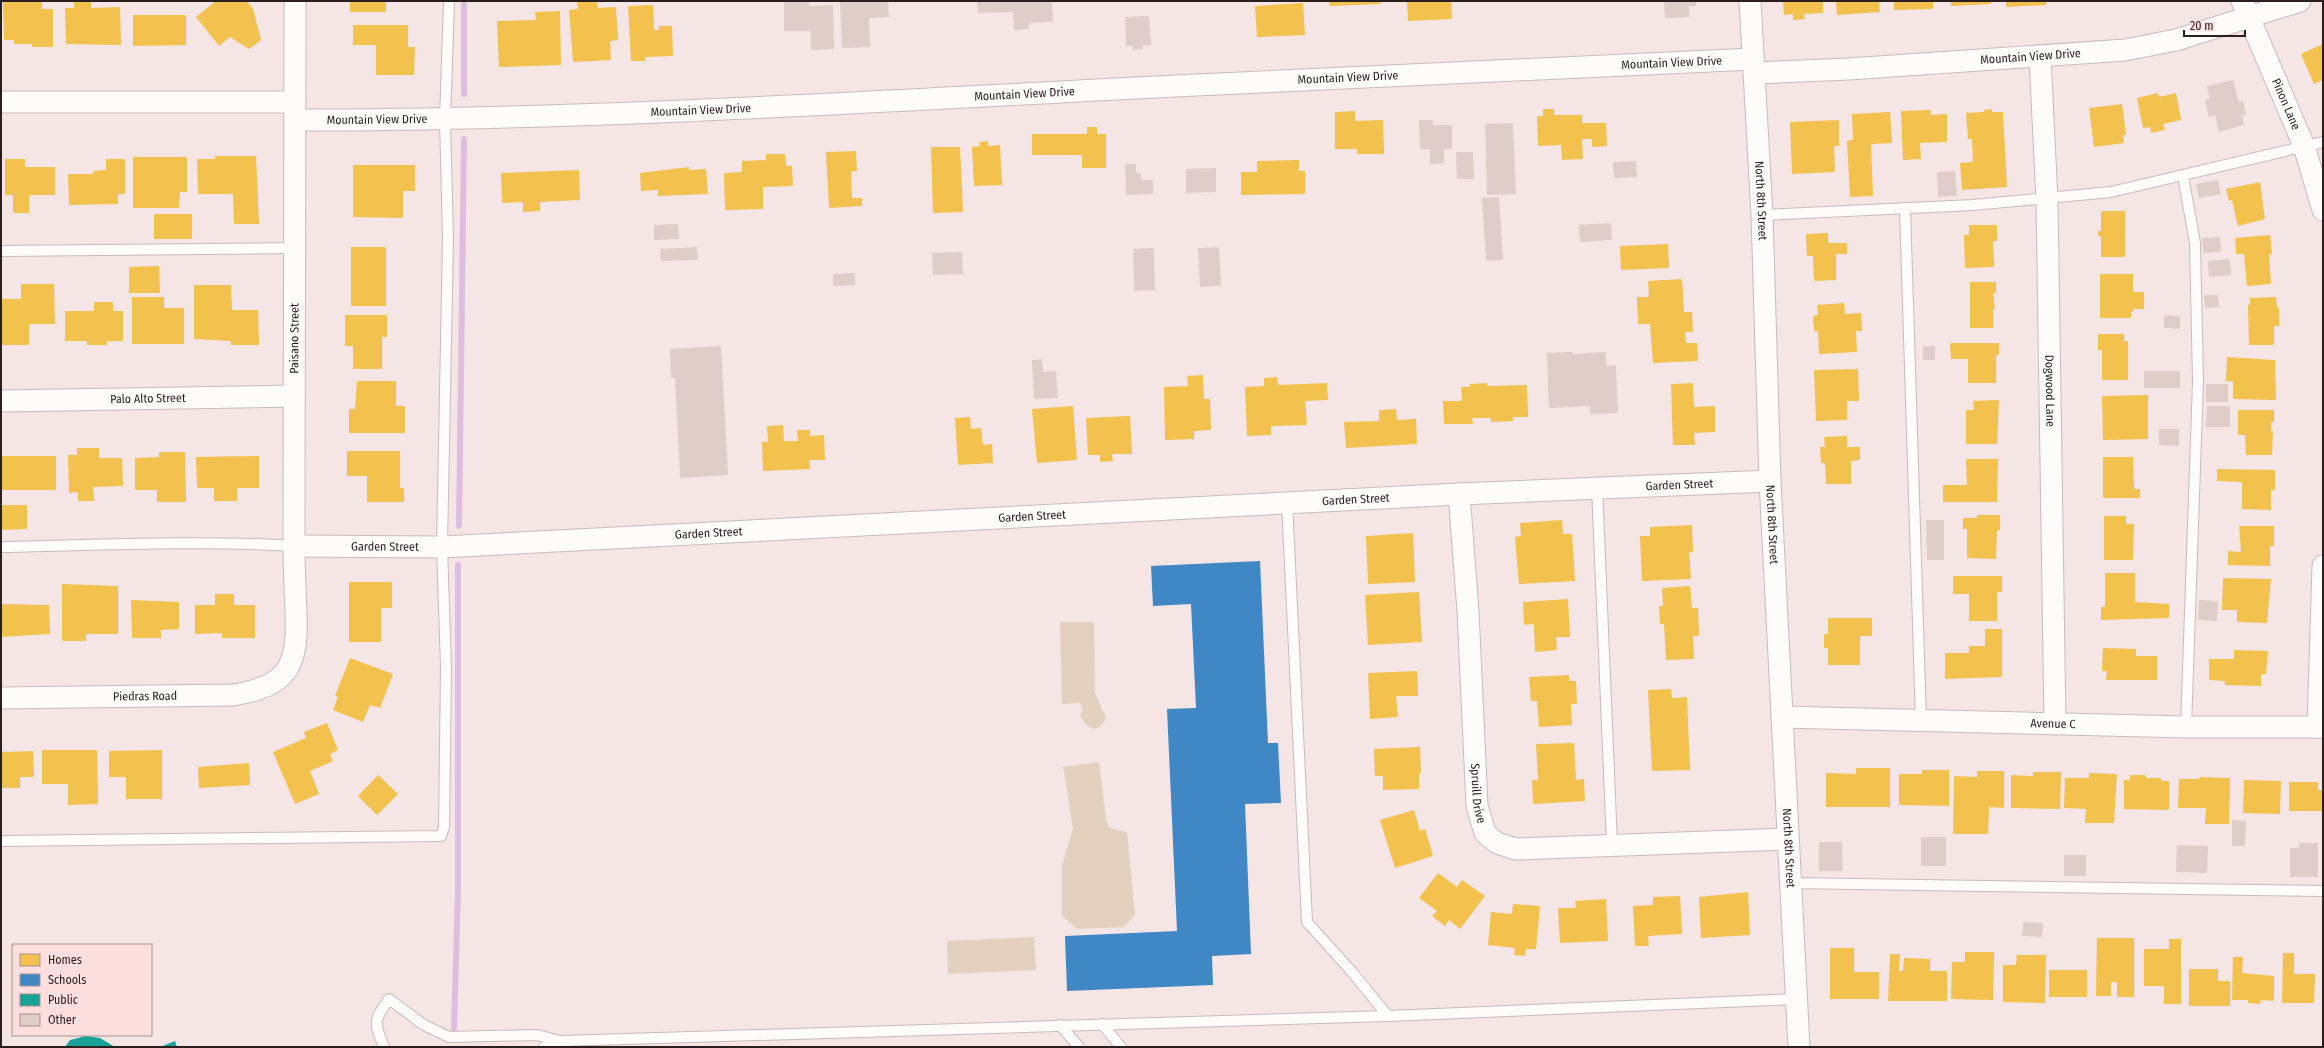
<svg xmlns="http://www.w3.org/2000/svg" width="2324" height="1048" viewBox="0 0 2324 1048" font-family="'Fira Sans Condensed',sans-serif">
  <rect width="100%" height="100%" fill="#f6e5e5"/>
  <g fill="#e4d0be">
    <path d="M1060,622H1094L1095,693L1106,718L1101,726L1093,729L1085,724L1080,716L1083,709L1080,703L1062,704Z"/>
    <path d="M1099,762L1106,820L1110,828L1127,832L1135,915L1124,927L1077,929L1062,916V865L1073,829L1063,767Z"/>
    <path d="M1034,937L1036,970L948,974L947,941Z"/>
  </g>
  <g fill="#f2c14e">
    <path d="M42,1V9H53V47H32V44H14V40H4L3,2Z"/>
    <path d="M74,1H91V8L120,7L121,45L66,44L65,8H74Z"/>
    <path d="M216,1H247L253,9L261,40L249,49L230,37L219,46L196,17Z"/>
    <rect x="350" y="1" width="36" height="11"/>
    <path d="M597,1L598,8L616,7L618,40L610,41L611,60L573,62L569,10L578,9L577,2Z"/>
    <path d="M1329,1H1381V4L1330,6Z"/>
    <path d="M1407,1H1451L1452,19L1408,21Z"/>
    <path d="M1783,1H1823V13L1804,14L1805,19L1793,20V14L1784,15Z"/>
    <path d="M1836,1H1879L1880,12L1837,15Z"/>
    <path d="M1894,1H1933V9L1894,10Z"/>
    <path d="M1951,1H1991V4L1951,6Z"/>
    <path d="M2006,1H2046V5L2006,7Z"/>
    <path d="M1303,3L1305,35L1257,37L1255,6Z"/>
    <path d="M653,5L654,30H659V26H672L673,56L645,57V61H631L628,6Z"/>
    <path d="M560,11L561,65L499,67L497,21L536,20L535,12Z"/>
    <path d="M133,15H186V45L133,46Z"/>
    <path d="M353,25H408V47H415L414,75H376V45H353Z"/>
    <path d="M2323,44V80L2314,84L2301,54Z"/>
    <path d="M2158,93L2159,97L2176,93L2181,120L2163,124L2165,130L2151,133L2150,127L2143,128L2137,98Z"/>
    <path d="M2122,104L2126,135H2123L2124,143L2094,147L2089,108Z"/>
    <path d="M1543,109H1554V115H1582V123H1606L1607,146L1592,147V139H1582L1583,159L1562,160L1561,145L1538,146L1537,116H1543Z"/>
    <path d="M1992,109V112H2003L2007,187L1962,190L1960,163L1973,162L1972,139H1968L1966,113L1984,112V110Z"/>
    <path d="M1931,110V115L1947,114V142L1920,143L1921,159L1903,160L1901,111Z"/>
    <path d="M1355,111V121L1383,120L1384,154H1357V149H1335V112Z"/>
    <path d="M1890,112L1892,143L1871,144L1873,196L1850,197L1847,141L1853,140L1852,114Z"/>
    <path d="M1839,120V146H1834L1835,172L1792,174L1790,122Z"/>
    <path d="M1087,127H1097V134H1106V168H1082V155H1032V134H1087Z"/>
    <path d="M988,141V146L1000,145L1002,185L974,186L972,147L980,146L979,142Z"/>
    <path d="M931,147H960L963,212L933,213Z"/>
    <path d="M856,151L857,171H851L852,198H862V206L829,208L826,152Z"/>
    <path d="M766,154H785L786,166H792L793,186L763,187V209L725,210L724,173L742,172V161L766,160Z"/>
    <path d="M215,156H256L259,224H234L233,194H198L197,159H215Z"/>
    <path d="M133,157H187V192H180L179,208H133Z"/>
    <path d="M5,159H25V167H55V195H29V213H13V195H5Z"/>
    <path d="M106,159H125V194H118V204L69,205L68,174H93V171L106,170Z"/>
    <path d="M1299,160V171H1305V194L1241,195V172H1257V161Z"/>
    <path d="M353,165H415V191H403V218L353,217Z"/>
    <path d="M689,167V170L706,169L708,194L658,196V190L641,191L640,173Z"/>
    <path d="M579,170L580,200L540,202V211L523,212V202L502,203L501,173Z"/>
    <path d="M2260,182L2265,219L2238,226L2232,200L2229,201L2226,189Z"/>
    <path d="M2101,211H2125V257H2101V236H2098V231H2101Z"/>
    <rect x="154" y="214" width="38" height="25"/>
    <path d="M1969,225H1997V241H1993L1994,267L1965,268L1964,235H1969Z"/>
    <path d="M1828,233V243H1847V254H1836V280L1814,281L1813,256H1807L1806,234Z"/>
    <path d="M2270,235L2272,254L2269,255L2271,284L2247,286L2244,254H2236L2235,238Z"/>
    <path d="M1668,244L1669,268L1621,270L1620,246Z"/>
    <rect x="351" y="247" width="35" height="59"/>
    <path d="M159,266L160,293H129V267Z"/>
    <path d="M2100,274H2133V292H2144V309H2133V312H2131V318H2100Z"/>
    <path d="M1682,279L1684,312H1692L1693,332H1685L1686,343H1697L1698,361L1653,363L1650,324H1638L1637,297H1649L1648,281Z"/>
    <path d="M1970,282H1996V293H1993L1995,309H1993V328H1970Z"/>
    <path d="M21,284H54L55,324H29V345H1V299H21Z"/>
    <path d="M194,285H231L232,310H258L259,345H231V341L194,339Z"/>
    <path d="M132,297H164V308H184V344H132Z"/>
    <path d="M2276,297L2277,308H2279V326H2274V345H2249L2248,305H2250V298Z"/>
    <path d="M94,302H113V311H123V341H107V345H87V341H65V311H94Z"/>
    <path d="M1844,303L1845,314L1861,313L1862,331H1856L1857,352L1819,354L1818,331H1814L1813,316L1818,315L1817,305Z"/>
    <path d="M345,315H387V337H382V369H353V346H345Z"/>
    <path d="M2098,334H2124V341H2128V380H2102V350H2098Z"/>
    <path d="M1950,343H1999V355H1996V383H1968V359H1951Z"/>
    <path d="M2227,357L2275,360L2276,400L2233,399V381H2226Z"/>
    <path d="M1858,369L1859,401H1847V420L1816,421L1814,370Z"/>
    <path d="M1203,375L1204,399H1210L1211,430L1194,431V439L1165,440L1164,387L1188,386L1187,376Z"/>
    <path d="M1277,377L1278,385L1327,383L1328,400L1305,401L1307,425L1271,426V435L1247,436L1245,387L1264,386V378Z"/>
    <path d="M357,381H396V406H405V433H349V409H355Z"/>
    <path d="M1487,383V386L1527,385L1528,417H1513V421L1491,422V418H1472L1473,424H1444L1443,401H1462L1461,387H1470V384Z"/>
    <path d="M1693,383L1694,407L1715,406V432L1694,433L1695,445H1673L1671,384Z"/>
    <path d="M2148,395V439L2103,440L2102,396Z"/>
    <path d="M1999,400L1997,444H1966V410H1974L1973,401Z"/>
    <path d="M1073,406L1077,460L1037,463L1032,409Z"/>
    <path d="M1396,409L1397,420L1416,419L1417,444L1346,448L1344,422L1379,421V410Z"/>
    <path d="M2238,410H2274V422H2271V431H2273L2272,455H2246L2245,435H2238Z"/>
    <path d="M1130,416L1132,454H1112L1113,461L1100,462V455H1088L1086,418Z"/>
    <path d="M970,417L971,429L981,428L983,445L992,444L993,463L958,465L955,418Z"/>
    <path d="M783,425L784,441H798L797,430H810V436L824,435L825,460H809L810,469L763,471L762,442H768L767,426Z"/>
    <path d="M1847,436V447H1860V460L1851,461V484H1826L1825,463H1821L1820,447H1825L1824,437Z"/>
    <path d="M77,448H99V458H122L123,486L93,487L94,501H78V492L69,493L68,455H77Z"/>
    <path d="M347,451H400V488H404V502H367V476H347Z"/>
    <path d="M159,452H185L186,502H157V490H135V458L159,457Z"/>
    <rect x="1" y="456" width="55" height="34"/>
    <path d="M259,456V488H237V501H214V488H197L196,457Z"/>
    <path d="M2103,457H2133L2134,489H2140V498H2103Z"/>
    <path d="M1966,459H1998L1997,502H1943V485H1967Z"/>
    <path d="M2217,469L2275,470V490H2271V510L2242,509V482L2217,481Z"/>
    <path d="M1,505H27V529L1,530Z"/>
    <path d="M1977,515H2000V530H1997L1996,559L1967,558V529H1963V518H1977Z"/>
    <path d="M2104,516H2126V524H2134L2133,560H2104Z"/>
    <path d="M1562,520L1563,534H1572L1575,581L1519,584L1515,537L1521,536L1520,523Z"/>
    <path d="M1692,525L1693,552H1689L1691,579L1642,581L1640,536H1650V527Z"/>
    <path d="M2239,526H2274V546H2270V566L2228,565V551L2241,552Z"/>
    <path d="M1413,533L1415,582L1368,584L1366,536Z"/>
    <path d="M2105,573H2135V602L2169,604V618L2101,620V607H2105Z"/>
    <path d="M1953,576H2002V592H1997V621H1969V594H1953Z"/>
    <path d="M2223,578L2271,579L2267,623L2237,622V610H2222Z"/>
    <path d="M349,582H392V608H381V642H349Z"/>
    <path d="M62,584L118,586V634H86V641H62Z"/>
    <path d="M1690,586L1692,608H1698L1699,636H1693L1694,659L1666,660L1664,624H1660L1659,606H1663L1662,588Z"/>
    <path d="M1419,592L1422,642L1368,645L1365,595Z"/>
    <path d="M215,594H234V605H255V638H222V633L195,634V605H215Z"/>
    <path d="M1568,599L1570,637H1556L1557,650L1535,652L1534,624L1524,625L1523,602Z"/>
    <path d="M131,600L179,602V629L161,630V638H132Z"/>
    <path d="M1,604L49,605L50,634L1,637Z"/>
    <path d="M1828,618H1872V636H1860V665H1828V648H1824V634H1828Z"/>
    <path d="M1985,629H2002V677L1945,679V653H1969V646H1985Z"/>
    <path d="M2103,648L2136,649V656H2157V680H2106L2107,671H2102Z"/>
    <path d="M2234,650L2268,651L2266,674H2261V686L2225,685V681L2209,680V659H2234Z"/>
    <path d="M350,658L393,674L380,708L370,705L363,722L333,710L338,697L335,696Z"/>
    <path d="M1417,671L1418,696H1396L1398,717L1370,719L1368,673Z"/>
    <path d="M1569,675V681H1576L1577,704H1571L1572,725L1539,727L1537,701H1531L1529,677Z"/>
    <path d="M1671,689L1672,698L1687,697L1690,770L1652,771L1648,690Z"/>
    <path d="M327,723L338,750L330,754L333,761L310,771L319,794L295,804L273,752L306,738L304,732Z"/>
    <path d="M1574,743L1576,780L1584,779L1585,801L1533,804L1532,780H1538L1536,744Z"/>
    <path d="M1420,747L1421,773H1419V789L1383,790V776H1375L1374,749Z"/>
    <path d="M42,750H97L98,804L68,805V784H42Z"/>
    <path d="M162,750V799H126V777H109V751Z"/>
    <path d="M33,751L34,777H20V788H1V752Z"/>
    <path d="M249,763L250,785L199,788L198,767Z"/>
    <path d="M1856,768H1890V807H1826V773L1856,774Z"/>
    <path d="M1922,770H1949V806L1899,805V774H1922Z"/>
    <path d="M1977,771H2004V808L1989,807L1988,834H1953L1954,776L1977,777Z"/>
    <path d="M2033,772H2061L2060,809L2011,808V775L2033,776Z"/>
    <path d="M2089,773L2117,774L2114,823H2085L2086,809L2064,808L2065,778H2089Z"/>
    <path d="M378,775L398,794L377,815L358,796Z"/>
    <path d="M2130,775H2146V778H2161V781H2169V810L2124,809V780H2130Z"/>
    <path d="M2200,777L2230,778L2229,824H2205L2206,808H2178L2179,779H2199Z"/>
    <path d="M2244,780L2281,781L2280,814L2243,813Z"/>
    <path d="M2289,782H2318V790H2323V811H2289Z"/>
    <path d="M1414,810L1420,831L1425,829L1433,856L1395,868L1380,820Z"/>
    <path d="M1438,873L1457,887L1462,880L1485,896L1460,929L1449,920L1445,926L1432,916L1437,911L1419,898Z"/>
    <path d="M1748,892L1750,935L1701,938L1699,897Z"/>
    <path d="M1680,896L1682,934L1648,936L1649,946H1635L1633,906L1653,905V897Z"/>
    <path d="M1606,899L1608,941L1560,943L1558,908H1576L1575,901Z"/>
    <path d="M1513,904L1540,906L1536,949H1526L1525,956L1514,955L1515,948L1488,945L1491,912L1512,914Z"/>
    <path d="M2097,938H2134V997H2117V982H2111V996H2096Z"/>
    <path d="M2169,939H2181V1004H2164V986H2144V949H2169Z"/>
    <path d="M1830,948H1854V972H1879V999H1830Z"/>
    <path d="M1965,952H1994L1993,1000L1951,999L1952,962H1965Z"/>
    <path d="M2283,953H2294V974H2315L2314,1003H2282Z"/>
    <path d="M1890,954H1900L1899,971H1903L1904,958L1930,959V971H1947V1001H1888Z"/>
    <path d="M2017,955H2046L2045,1003L2003,1002V965H2016Z"/>
    <path d="M2233,957H2243L2242,973L2274,976V1001L2261,1000L2260,1004L2248,1003V1000H2232Z"/>
    <path d="M2189,969H2218V981H2230V1006H2189Z"/>
    <rect x="2049" y="970" width="38" height="27"/>
  </g>
  <path fill="#3f88c5" d="M1260,561L1268,743H1278L1281,803L1245,804L1251,954L1212,956L1213,985L1067,991L1065,936L1177,931L1167,709L1196,708L1191,604L1153,606L1151,566Z"/>
  <g fill="#17a398">
    <path d="M86,1036L100,1038L115,1047H65L70,1040Z"/>
    <path d="M175,1041L177,1047H160Z"/>
  </g>
  <g fill="none" stroke-linecap="round" stroke-linejoin="round">
    <g stroke="#debedf" stroke-width="6">
      <path d="M464,94V1"/>
      <path d="M459,526L464,139"/>
      <path d="M454,1028L458,890V565"/>
    </g>
  </g>
  <g fill="#dfcdc9">
    <path d="M784,1H809V6L833,5L834,49L811,50V31H784Z"/>
    <path d="M840,1H888L889,17L869,18L870,47L842,48Z"/>
    <path d="M977,1H1052L1053,22L1029,23V29L1014,30L1013,12L978,13Z"/>
    <path d="M1664,1H1696V6H1689V17L1665,18Z"/>
    <path d="M1149,16L1151,45L1142,46L1143,49L1133,50V46H1126L1125,17Z"/>
    <path d="M2233,80L2239,102L2243,101L2246,115H2242L2244,125L2219,132L2215,115L2209,117L2205,100L2210,98L2207,86Z"/>
    <path d="M1419,120H1433V125H1452V149H1444V163L1430,164V149H1420Z"/>
    <path d="M1513,123L1516,194L1487,195L1485,124Z"/>
    <path d="M1456,152H1473L1474,179H1457Z"/>
    <path d="M1636,161L1637,177L1614,178L1613,162Z"/>
    <path d="M1125,164H1136V173H1141V180H1153V194L1126,195Z"/>
    <path d="M1216,168V192L1186,193V169Z"/>
    <path d="M1955,171L1957,196L1938,197L1937,172Z"/>
    <path d="M2218,180L2221,194L2199,198L2196,184Z"/>
    <path d="M1499,197L1503,260L1486,261L1482,198Z"/>
    <path d="M1611,223L1612,240L1580,242L1579,225Z"/>
    <path d="M678,224L679,239L654,240V225Z"/>
    <path d="M2220,237L2221,252L2203,253L2202,238Z"/>
    <path d="M697,247L698,260L661,261L660,249Z"/>
    <path d="M1219,247L1221,286L1200,287L1198,248Z"/>
    <path d="M1154,248L1155,290L1134,291L1133,249Z"/>
    <path d="M962,252L963,274L933,275L932,253Z"/>
    <path d="M2230,259L2231,275L2209,277L2208,261Z"/>
    <path d="M855,273V285L833,286V274Z"/>
    <path d="M2204,295H2218L2219,307L2205,308Z"/>
    <path d="M2164,315L2180,316V329L2164,328Z"/>
    <path d="M721,346L728,475L680,478L675,378H671L670,349Z"/>
    <rect x="1923" y="346" width="12" height="14"/>
    <path d="M1573,352V354L1606,352V366L1616,365L1618,413L1590,414V406L1549,408L1547,353Z"/>
    <path d="M1042,359L1043,372L1056,371L1058,398L1034,399L1032,360Z"/>
    <rect x="2144" y="371" width="36" height="17"/>
    <rect x="2206" y="384" width="22" height="18"/>
    <path d="M2207,406H2230V427H2206Z"/>
    <path d="M2159,429H2179V446L2159,445Z"/>
    <path d="M1926,520H1944V560H1927Z"/>
    <path d="M2199,600L2218,601L2217,621L2198,620Z"/>
    <path d="M2232,820L2246,821L2245,846H2232Z"/>
    <rect x="1921" y="837" width="25" height="29"/>
    <path d="M1819,842H1842L1843,871H1819Z"/>
    <path d="M2299,843H2318V877H2290V848H2299Z"/>
    <path d="M2177,845L2208,846L2207,873L2176,872Z"/>
    <rect x="2064" y="855" width="22" height="21"/>
    <path d="M2023,922L2043,923L2042,937L2022,936Z"/>
  </g>
  <g fill="none" stroke-linecap="round" stroke-linejoin="round">
    <defs>
      <g id="service">
        <path d="M2183,176L2195,243L2198,381L2186,727"/>
        <path d="M1905,208L1921,721"/>
        <path d="M1762,215L1973,205L2111,192L2323,142"/>
        <path d="M1,251L294,248"/>
        <path d="M1597,487L1612,845"/>
        <path d="M1287,502L1307,922L1352,972L1388,1016"/>
        <path d="M1,547C99,545 197,540 294,546"/>
        <path d="M1,841L441,836L444,827L446,668L442,547L448,238L445,120L449,1"/>
        <path d="M1790,883L2323,891"/>
        <path d="M1102,1024L1121,1047"/>
        <path d="M1060,1025L1079,1047"/>
        <path d="M384,1047C374,1022 373,1021 389,999L424,1025L449,1037L537,1035L560,1041L1388,1016L1796,999"/>
        <path d="M544,1047L560,1041"/>
      </g>
      <g id="minor">
        <path id="s1" d="M1750,1L1762,215L1770,481L1799,1047"/>
        <path id="s2" d="M2242,1L2304,146L2323,210"/>
        <path id="s3" d="M2040,57L2047,200L2055,724"/>
        <path id="s4" d="M1754,73L1849,69L2125,50L2176,40L2300,1"/>
        <path d="M1,102H295"/>
        <path id="s5" d="M295,120C589,120 882,101 1175,86C1367,76 1560,68 1753,59"/>
        <path id="s6" d="M1,401L294,396"/>
        <path id="s7" d="M1459,494L1468,611L1477,806L1485,833L1497,843L1516,849L1787,839"/>
        <path id="s8" d="M294,546L442,547L1459,494L1770,481"/>
        <path id="s9" d="M1,698L233,695C290,686 298,665 296,611C295,589 294,568 294,546L295,1"/>
        <path id="s10" d="M1782,717L2186,727H2323"/>
        <path d="M2318,727L2323,566"/>
      </g>
    </defs>
    <use href="#service" stroke="#c9bbbb" stroke-width="12"/>
    <use href="#minor" stroke="#c9bbbb" stroke-width="23"/>
    <use href="#service" stroke="#fefbfb" stroke-width="10"/>
    <use href="#minor" stroke="#fefbfb" stroke-width="21"/>
  </g>
  <g text-anchor="middle" dominant-baseline="central" stroke-width="4" stroke-linejoin="round" paint-order="stroke">
    <g font-size="12" fill="#2b1e1e" stroke="#fddede">
      <text stroke="none"><textPath href="#s4" startOffset="277">Mountain View Drive</textPath></text>
      <text stroke="none"><textPath href="#s5" startOffset="1378">Mountain View Drive</textPath></text>
      <text stroke="none"><textPath href="#s5" startOffset="1054">Mountain View Drive</textPath></text>
      <text stroke="none"><textPath href="#s5" startOffset="730">Mountain View Drive</textPath></text>
      <text stroke="none"><textPath href="#s2" startOffset="112">Pinon Lane</textPath></text>
      <text stroke="none"><textPath href="#s5" startOffset="406">Mountain View Drive</textPath></text>
      <text stroke="none"><textPath href="#s5" startOffset="82">Mountain View Drive</textPath></text>
      <text stroke="none"><textPath href="#s1" startOffset="200">North 8th Street</textPath></text>
      <text stroke="none"><textPath href="#s9" startOffset="626">Paisano Street</textPath></text>
      <text stroke="none"><textPath href="#s3" startOffset="334">Dogwood Lane</textPath></text>
      <text stroke="none"><textPath href="#s6" startOffset="147">Palo Alto Street</textPath></text>
      <text stroke="none"><textPath href="#s8" startOffset="1387">Garden Street</textPath></text>
      <text stroke="none"><textPath href="#s8" startOffset="1063">Garden Street</textPath></text>
      <text stroke="none"><textPath href="#s8" startOffset="739">Garden Street</textPath></text>
      <text stroke="none"><textPath href="#s1" startOffset="524">North 8th Street</textPath></text>
      <text stroke="none"><textPath href="#s8" startOffset="415">Garden Street</textPath></text>
      <text stroke="none"><textPath href="#s8" startOffset="91">Garden Street</textPath></text>
      <text stroke="none"><textPath href="#s9" startOffset="144">Piedras Road</textPath></text>
      <text stroke="none"><textPath href="#s10" startOffset="271">Avenue C</textPath></text>
      <text stroke="none"><textPath href="#s7" startOffset="300">Spruill Drive</textPath></text>
      <text stroke="none"><textPath href="#s1" startOffset="848">North 8th Street</textPath></text>
    </g>
  </g>
  <rect width="2324" height="1048" fill="none" stroke="#2b1e1e" stroke-width="4"/>
  <rect x="12" y="944" width="140" height="92" fill="#fddede" stroke="#a99191"/>
  <rect x="20" y="954" width="20" height="12" fill="#f2c14e" stroke="#a99191"/>
  <text x="48" y="964" font-size="12" fill="#2b1e1e">Homes</text>
  <rect x="20" y="974" width="20" height="12" fill="#3f88c5" stroke="#a99191"/>
  <text x="48" y="984" font-size="12" fill="#2b1e1e">Schools</text>
  <rect x="20" y="994" width="20" height="12" fill="#17a398" stroke="#a99191"/>
  <text x="48" y="1004" font-size="12" fill="#2b1e1e">Public</text>
  <rect x="20" y="1014" width="20" height="12" fill="#dfcdc9" stroke="#a99191"/>
  <text x="48" y="1024" font-size="12" fill="#2b1e1e">Other</text>
  <path d="M2184 30v6h61v-6" fill="none" stroke="#2b1e1e" stroke-width="2"/>
  <text x="2190" y="30" font-size="12" fill="#2b1e1e" stroke="#fddede" stroke-width="3" paint-order="stroke">20 m</text>
</svg>
